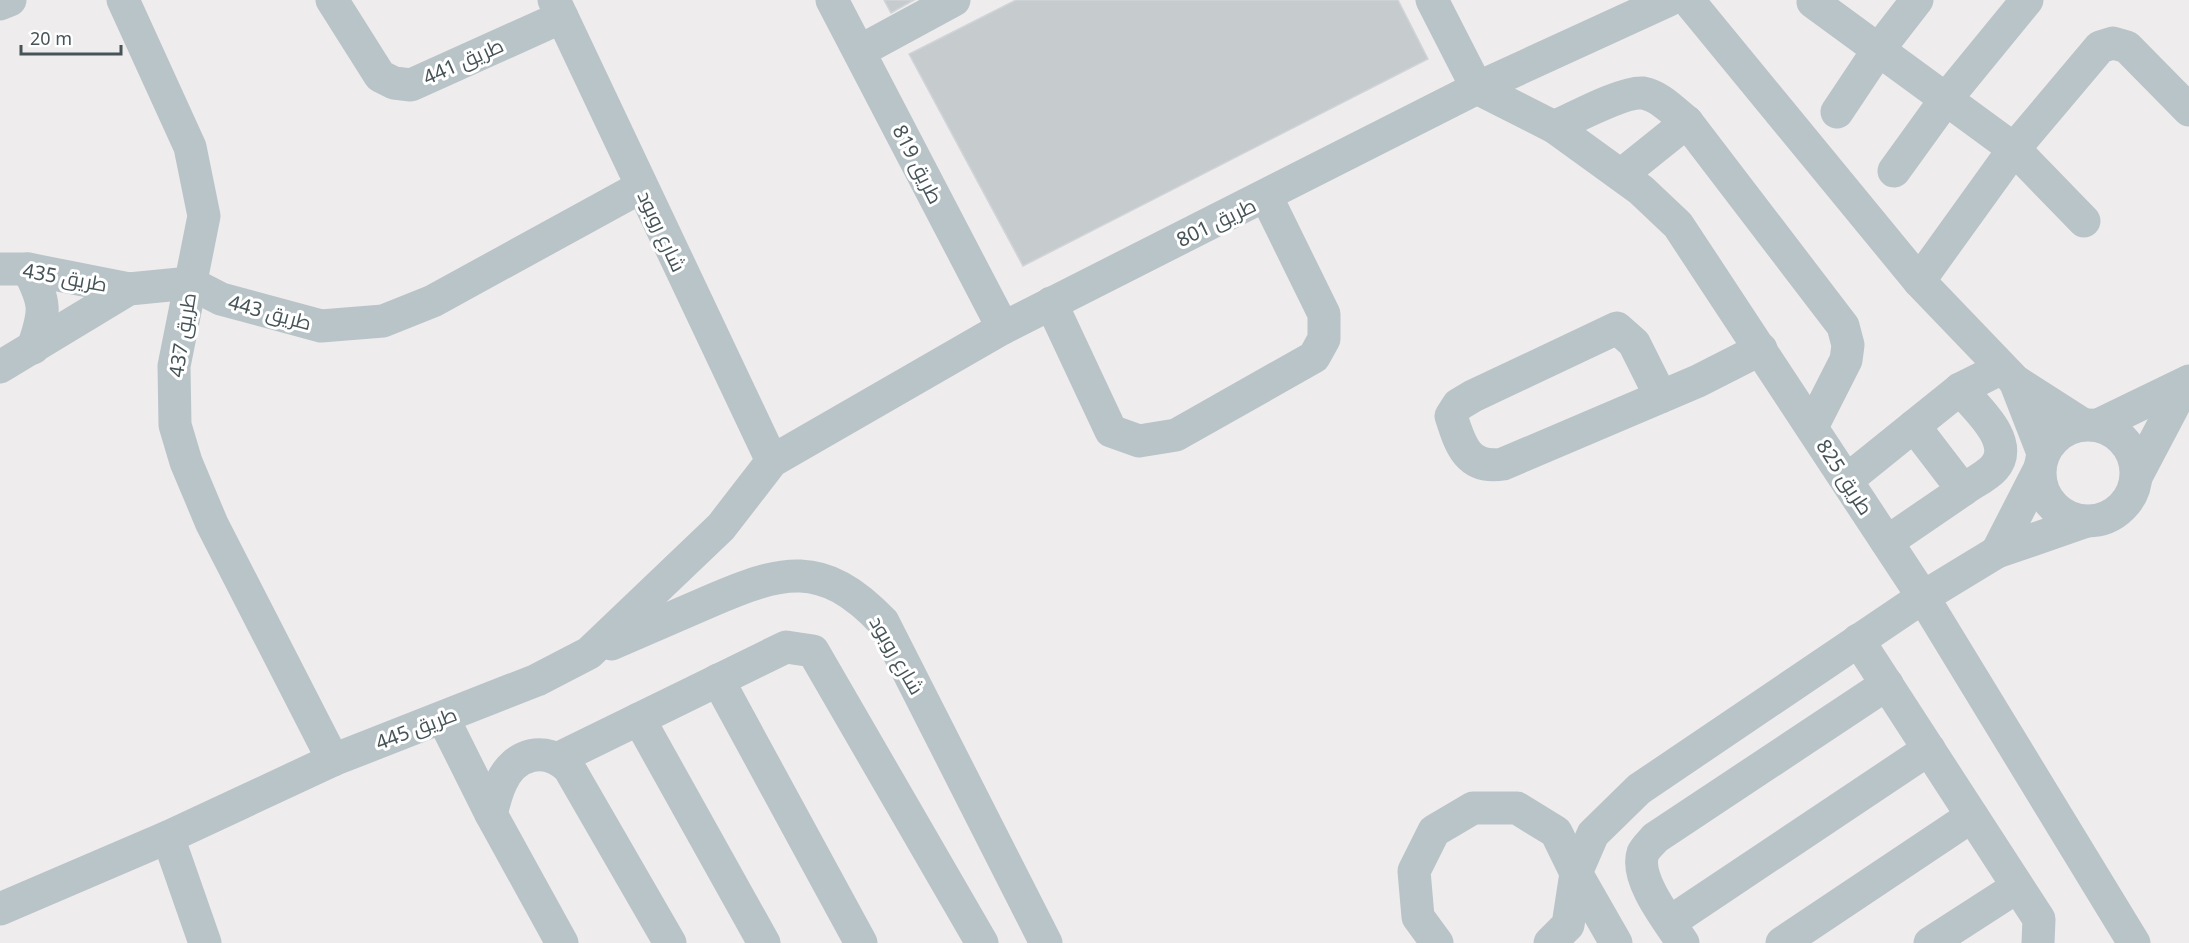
<svg xmlns="http://www.w3.org/2000/svg" width="2189" height="943" viewBox="0 0 2189 943" font-family="'Noto Sans',Cairo,sans-serif">
  <rect width="100%" height="100%" fill="#efeced"/>
  <g fill="#c6cbce" stroke="#d1d4d8" stroke-width="1.5">
    <path d="M884,0H914L891,13Z"/>
    <path d="M1016,0H1398L1428,59L1023,266L909,54Z"/>
  </g>
  <g fill="none" stroke-linecap="round" stroke-linejoin="round">
    <g stroke="#b9c4c8" stroke-width="33">
      <path d="M123,0L190,147L204,216L174,366L175,425L186,462L212,524L333,760"/>
      <path d="M332,0L380,76L394,83L411,85L562,17"/>
      <path d="M554,0L772,461"/>
      <path d="M832,0L1003,328"/>
      <path d="M1432,0L1477,88L1554,127L1641,190L1678,225L1923,597L2134,943"/>
      <path d="M1688,0L1919,281L2015,381L2082,424"/>
      <path d="M1813,2L2014,149L2084,221"/>
      <path d="M0,4L10,0"/>
      <path d="M860,51L954,0"/>
      <path d="M1837,112L1879,49L1917,0"/>
      <path d="M1554,127C1574,118 1624,91 1643,93C1660,96 1674,112 1687,122L1843,326L1848,345L1846,360L1812,427"/>
      <path d="M1894,171L1946,99L2027,0"/>
      <path d="M1621,175L1687,122"/>
      <path d="M0,269H28L129,289"/>
      <path d="M28,269C46,304 46,310 33,348"/>
      <path d="M1919,281L2014,149L2100,47L2113,43L2127,47L2189,110"/>
      <path d="M1051,303L1111,431L1139,441L1176,435L1314,357L1324,339V314L1266,196"/>
      <path d="M0,367L129,289L190,283L221,299L321,326L383,321L433,301L641,187"/>
      <path d="M2015,381L2043,453"/>
      <path d="M1960,389C1975,407 2017,442 1994,468C1986,477 1972,483 1963,490"/>
      <path d="M1661,397L1634,343L1617,328L1473,396L1458,405L1451,416C1460,444 1467,470 1503,464L1698,381L1761,349"/>
      <circle cx="2088" cy="473" r="48"/>
      <path d="M2098,425L2189,381"/>
      <path d="M2137,475L2185,384"/>
      <path d="M1847,480L1914,426"/>
      <path d="M1887,542L1963,490L1914,426L1960,389L2002,368"/>
      <path d="M1997,552L2039,470"/>
      <path d="M1858,640L2039,919L2038,943"/>
      <path d="M611,644C643,630 676,616 708,602C782,570 822,558 883,622L1046,943"/>
      <path d="M718,680L861,943"/>
      <path d="M443,718L491,814L562,943"/>
      <path d="M639,719L764,943"/>
      <path d="M559,758L786,647L813,651L982,943"/>
      <path d="M491,814C494,804 496,793 501,783C514,753 546,745 569,768L670,943"/>
      <path d="M168,837L205,943"/>
      <path d="M0,909L168,837L333,760L537,680L589,653L721,527L772,461L1003,328L1477,88L1669,0"/>
      <path d="M1670,922L1929,749"/>
      <path d="M1437,943L1418,917L1414,871L1434,831L1473,808H1517L1556,832L1576,873L1568,925L1550,943"/>
      <path d="M1616,943L1576,873L1593,834L1639,789L1923,597L1997,552L2084,522"/>
      <path d="M1683,943C1670,923 1634,879 1643,853C1645,848 1652,842 1655,838L1887,684"/>
      <path d="M1782,943L1972,816"/>
      <path d="M1930,943L2017,887"/>
    </g>
  </g>
  <g text-anchor="middle" dominant-baseline="central" stroke-width="6" stroke-linejoin="round" paint-order="stroke">
    <g font-size="20" fill="#465458" stroke="#fff">
      <text transform="translate(463 61) rotate(-24)">طريق 441</text>
      <text transform="translate(918 164) rotate(63)">طريق 819</text>
      <text transform="translate(1216 222) rotate(-26)">طريق 801</text>
      <text transform="translate(662 231) rotate(65)">شارع روبود</text>
      <text transform="translate(65 277) rotate(10)">طريق 435</text>
      <text transform="translate(270 312) rotate(15)">طريق 443</text>
      <text transform="translate(182 335) rotate(-81)">طريق 437</text>
      <text transform="translate(1845 477) rotate(57)">طريق 825</text>
      <text transform="translate(897 655) rotate(60)">شارع روبود</text>
      <text transform="translate(416 728) rotate(-21)">طريق 445</text>
    </g>
  </g>
  <path d="M21 45v9h100v-9" fill="none" stroke="#465458" stroke-width="3"/>
  <text x="30" y="45" font-size="18" fill="#465458" stroke="#ffffff" stroke-width="4.5" paint-order="stroke">20 m</text>
</svg>
